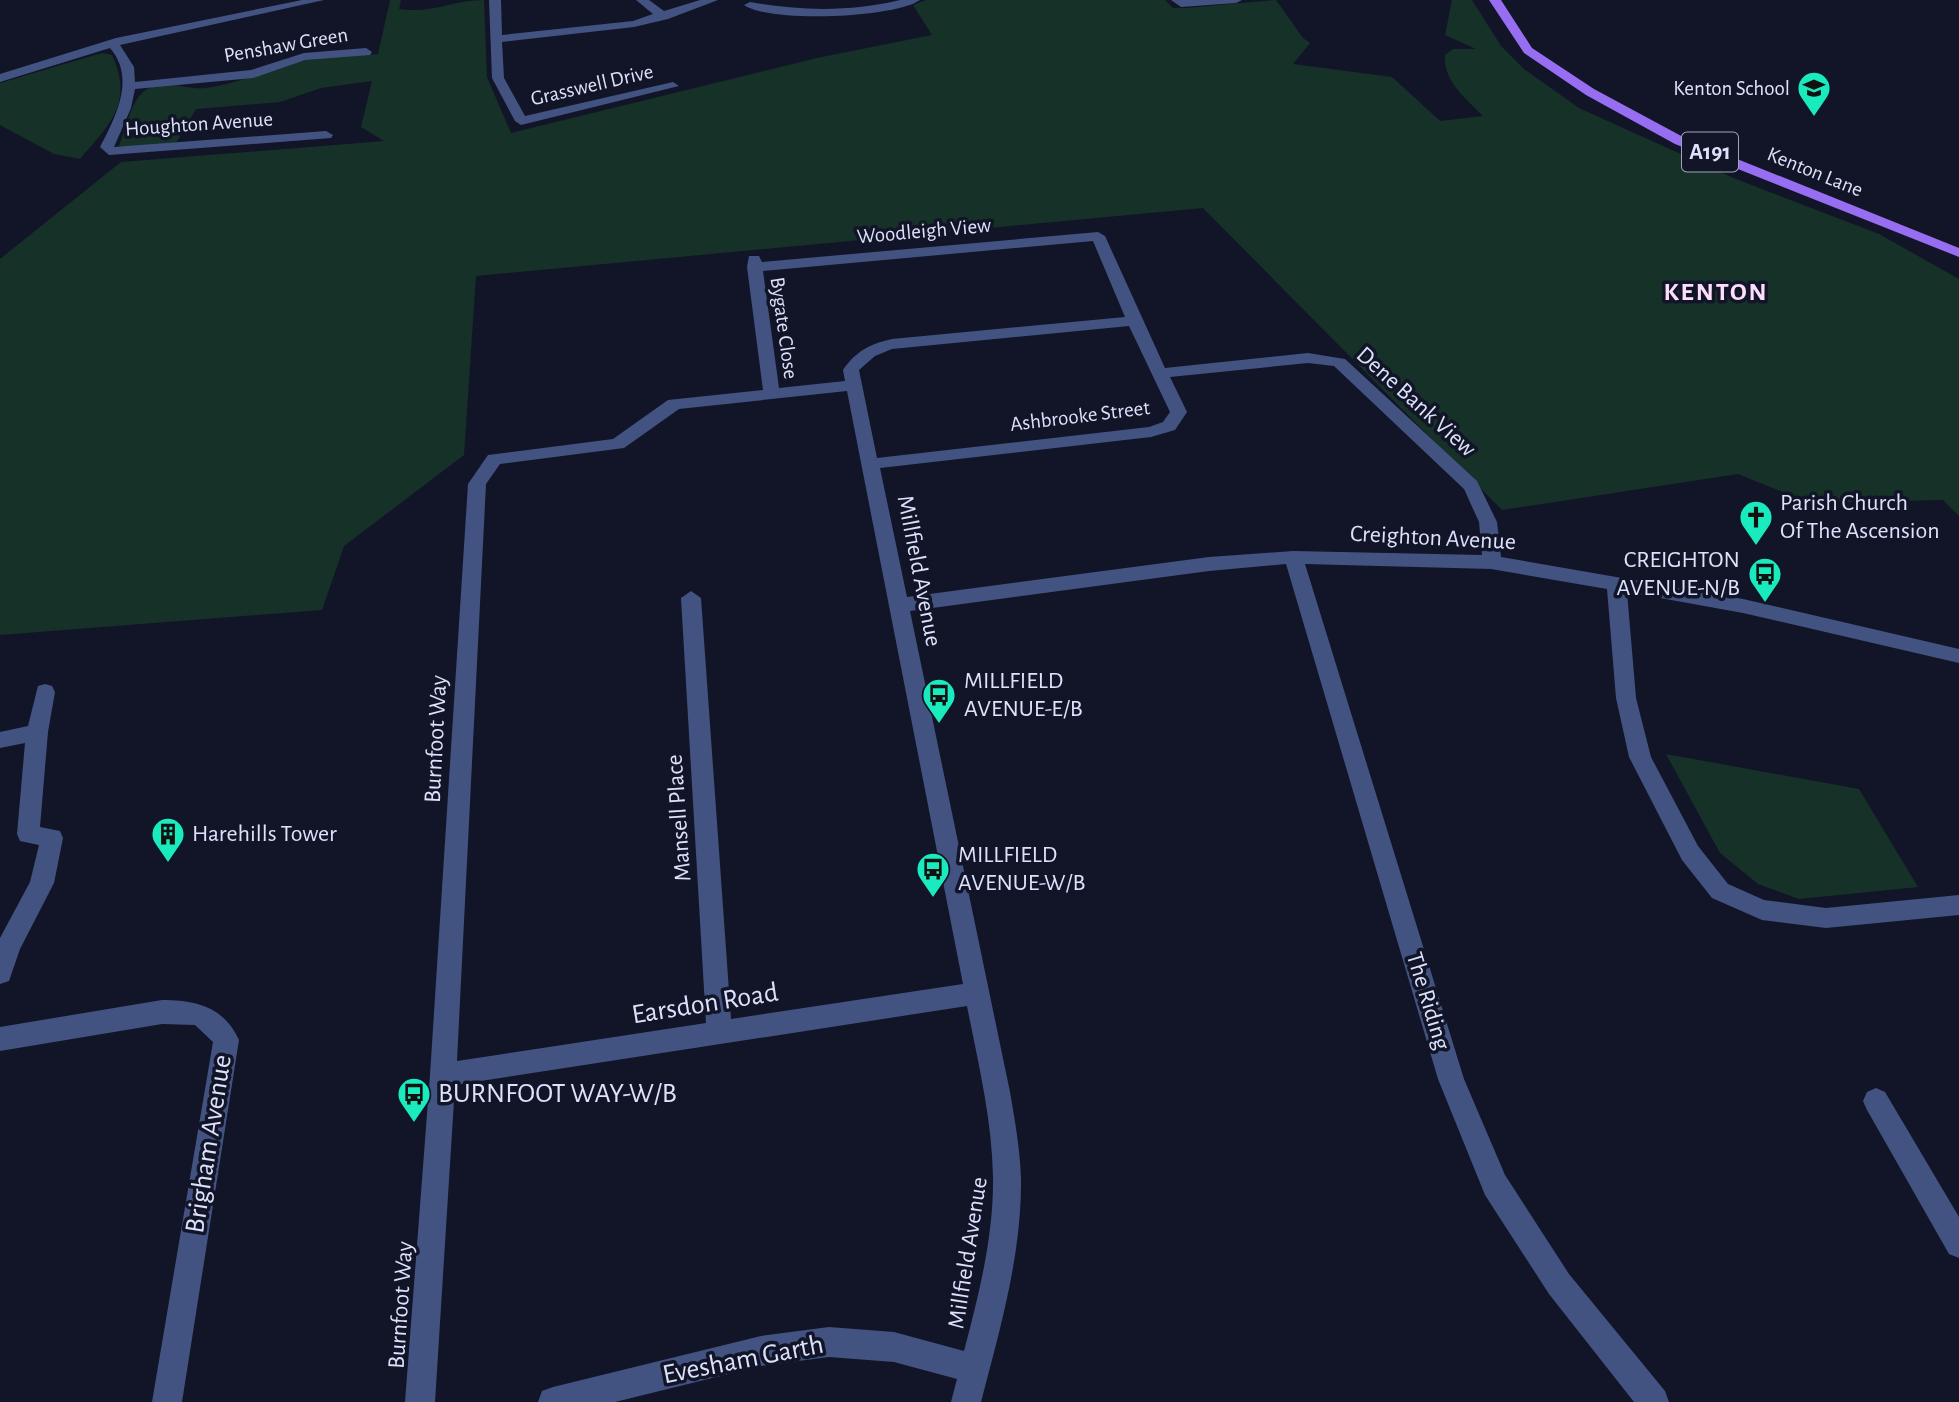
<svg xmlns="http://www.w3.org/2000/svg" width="1959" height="1402" viewBox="0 0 1959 1402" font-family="'Alegreya Sans',sans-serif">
  <rect width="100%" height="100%" fill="#121527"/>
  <g fill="#163128">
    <path d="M390,0H401L399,9C433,14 452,0 484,0L487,77L511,133L817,58L932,35L913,5L926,0H1165L1173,8H1186L1276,0L1303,38L1310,43L1293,64L1392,77L1440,121L1483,116C1467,99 1443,82 1445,55L1453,49H1476L1445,35L1452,0H1472L1501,46L1524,69L1579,108L1736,179L1879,234L1959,279V516L1943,500L1810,503L1738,474L1502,510L1203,208L476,276L464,455L344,546L322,610L0,635V259L121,162L384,141L361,127L372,81L321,88L280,102L196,109L176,143L128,148L119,146C125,131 131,102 143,92C160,77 186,90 205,88C236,85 262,71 292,63C320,55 350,56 378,54Z"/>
    <path d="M102,53L112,55C134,103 110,124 80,159L54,154L0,125V83Z"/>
    <path d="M1666,754L1859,789L1918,887L1799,899L1758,884L1720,853Z"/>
  </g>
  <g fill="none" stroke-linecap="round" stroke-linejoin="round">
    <g fill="#425382" fill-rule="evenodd">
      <path d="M302,0H324L120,45L134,67L135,82L251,70L304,53L366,48L372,52L370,55L305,60L253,78L135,89L131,108L114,147L326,131L333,135L331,138L109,155L100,147C116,116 136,78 110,48L0,82V74L116,38Z"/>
      <path d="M489,0H501L502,35L633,21L653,14L636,0H649L664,11L700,0H718L668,19L634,27L502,42L504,78L525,116L673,82L679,86L521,125L515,121L492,78Z"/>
      <path d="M900,0H920C895,18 769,23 744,5L750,2C800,11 850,12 900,0Z"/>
      <path d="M1171,0H1242L1236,3L1181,7Z"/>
      <path d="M1098,232L1105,236L1165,368L1308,353L1345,359L1477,481L1497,522L1501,557L1743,599L1959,649V663L1743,613L1627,592L1636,698L1651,757L1698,846L1728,884L1764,900L1826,908L1959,895V915L1826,928L1762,920L1712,898L1682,860L1629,757L1616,698L1607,589L1491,569L1305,564L1464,1079L1505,1175L1569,1274L1665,1391L1669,1402H1634L1549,1294L1485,1195L1438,1079L1286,564L1209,571L910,611L1010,1092C1015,1121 1020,1149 1021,1178C1022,1254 1000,1329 981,1402H951L957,1379L894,1362L829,1357L761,1366L615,1402H538L542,1391L553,1387L761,1336L829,1327L894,1332L964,1351C979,1294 994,1235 993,1176C992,1119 978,1062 967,1006L455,1085L435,1402H405L430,1075L468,484L488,455L613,439L668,400L763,390L747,267L749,256H759L762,262ZM1093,241L1125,317L892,339C870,344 856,351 843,370L845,381L779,388L763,271ZM1129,326L1170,412L1163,422L1149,427L877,458L859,370L875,356L892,349ZM1308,363L1334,366L1464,489L1479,522L1482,555L1293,551L1209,557L907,597L880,468L1151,437L1175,430L1187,412L1170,377ZM847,391L963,984L731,1019L701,598L691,591L681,598L706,1023L457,1061L486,484L500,464L624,448L679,409Z"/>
      <path d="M45,684L52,686L55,692L48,732L40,827L60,831L63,838L54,883L20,949L9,981L0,984V938L30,882L39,845L20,841L17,834L25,743L0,748V732L28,726L38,686Z"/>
      <path d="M162,1000C196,1000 224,1007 239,1040L182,1402H152L213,1042L195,1025L162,1024L0,1051V1027Z"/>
      <path d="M1876,1088L1885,1092L1959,1217V1258L1949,1254L1867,1110L1863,1101L1867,1092Z"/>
    </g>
    <path fill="#976df2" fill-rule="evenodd" d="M1489,0H1501L1532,48L1594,89L1685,138L1959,248V257L1675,144L1586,95L1524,53Z"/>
  </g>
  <defs>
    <symbol id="school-pin" viewBox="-11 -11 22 30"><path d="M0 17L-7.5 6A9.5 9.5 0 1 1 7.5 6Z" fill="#19ebbf" stroke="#121527"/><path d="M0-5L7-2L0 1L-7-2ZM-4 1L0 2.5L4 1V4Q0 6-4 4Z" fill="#111"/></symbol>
    <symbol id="church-pin" viewBox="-11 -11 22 30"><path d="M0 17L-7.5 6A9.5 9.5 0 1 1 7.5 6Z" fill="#19ebbf" stroke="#121527"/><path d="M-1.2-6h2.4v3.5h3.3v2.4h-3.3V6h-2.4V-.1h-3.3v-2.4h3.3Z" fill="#111"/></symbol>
    <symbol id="bus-pin" viewBox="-11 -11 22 30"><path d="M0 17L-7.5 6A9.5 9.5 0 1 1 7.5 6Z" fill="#19ebbf" stroke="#121527"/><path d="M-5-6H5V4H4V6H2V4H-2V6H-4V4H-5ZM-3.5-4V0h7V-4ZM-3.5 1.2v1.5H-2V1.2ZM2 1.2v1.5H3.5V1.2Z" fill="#111"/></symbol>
    <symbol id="building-pin" viewBox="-11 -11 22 30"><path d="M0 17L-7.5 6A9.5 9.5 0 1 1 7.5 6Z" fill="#19ebbf" stroke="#121527"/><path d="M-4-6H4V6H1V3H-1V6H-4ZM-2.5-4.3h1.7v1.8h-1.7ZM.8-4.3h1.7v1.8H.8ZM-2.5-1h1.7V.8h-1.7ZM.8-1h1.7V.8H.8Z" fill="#111"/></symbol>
  </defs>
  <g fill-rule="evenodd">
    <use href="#school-pin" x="1795" y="69" width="38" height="52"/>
    <use href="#church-pin" x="1737" y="498" width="38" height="52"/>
    <use href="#bus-pin" x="1746" y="555" width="38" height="52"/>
    <use href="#bus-pin" x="920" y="676" width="38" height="52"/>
    <use href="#building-pin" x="149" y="815" width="38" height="52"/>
    <use href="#bus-pin" x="914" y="850" width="38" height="52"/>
    <use href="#bus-pin" x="395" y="1075" width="38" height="52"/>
  </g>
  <g text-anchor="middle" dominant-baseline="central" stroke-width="7" stroke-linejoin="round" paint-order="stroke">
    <g font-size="21" fill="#dce2fc" stroke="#121527">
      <text transform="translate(286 45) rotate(-10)">Penshaw Green</text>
      <text transform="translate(592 85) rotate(-13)">Grasswell Drive</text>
      <text transform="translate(199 124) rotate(-4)">Houghton Avenue</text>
      <text transform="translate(1815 172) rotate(22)">Kenton Lane</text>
      <text transform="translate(924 231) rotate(-5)">Woodleigh View</text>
      <text transform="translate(784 328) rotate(82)">Bygate Close</text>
      <text transform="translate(1080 416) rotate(-7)">Ashbrooke Street</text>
    </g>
    <g font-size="21" fill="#dce2fc" stroke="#121527" text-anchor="end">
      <text x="1790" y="88">Kenton School</text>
    </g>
    <rect fill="#121527" stroke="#9fa4bc" stroke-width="2" x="1682" y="132.5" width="56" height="39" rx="5"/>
    <g font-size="23" font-weight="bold" fill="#dce2fc">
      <text x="1710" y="152">A191</text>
    </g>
    <g font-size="24" fill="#dce2fc" stroke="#121527">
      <text transform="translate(1416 402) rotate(42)">Dene Bank View</text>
      <text transform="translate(1433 538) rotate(3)">Creighton Avenue</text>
      <text transform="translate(919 571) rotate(79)">Millfield Avenue</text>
      <text transform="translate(436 739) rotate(-87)">Burnfoot Way</text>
      <text transform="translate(679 818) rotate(-94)">Mansell Place</text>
      <text transform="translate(1428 1001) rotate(73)">The Riding</text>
      <text transform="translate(968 1253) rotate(-81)">Millfield Avenue</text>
      <text transform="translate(401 1305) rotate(-86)">Burnfoot Way</text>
    </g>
    <g font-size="24" fill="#dce2fc" stroke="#121527" text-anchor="start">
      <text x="1780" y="503">Parish Church<tspan x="1780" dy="28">Of The Ascension</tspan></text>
      <text x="1740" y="560" text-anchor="end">CREIGHTON<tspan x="1740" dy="28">AVENUE-N/B</tspan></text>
      <text x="964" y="681">MILLFIELD<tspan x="964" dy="28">AVENUE-E/B</tspan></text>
      <text x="192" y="834">Harehills Tower</text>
      <text x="958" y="855">MILLFIELD<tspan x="958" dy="28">AVENUE-W/B</tspan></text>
    </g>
    <g font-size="26" font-weight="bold" letter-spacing="2" fill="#fcdefa" stroke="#121527">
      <text x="1716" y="292">KENTON</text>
    </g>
    <g font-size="28" fill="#dce2fc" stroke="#121527">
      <text transform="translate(705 1004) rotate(-9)">Earsdon Road</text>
      <text transform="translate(209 1144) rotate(-81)">Brigham Avenue</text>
      <text transform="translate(743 1360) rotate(-11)">Evesham Garth</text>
    </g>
    <g font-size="28" fill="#dce2fc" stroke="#121527" text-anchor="start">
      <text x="438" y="1094">BURNFOOT WAY-W/B</text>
    </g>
  </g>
</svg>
